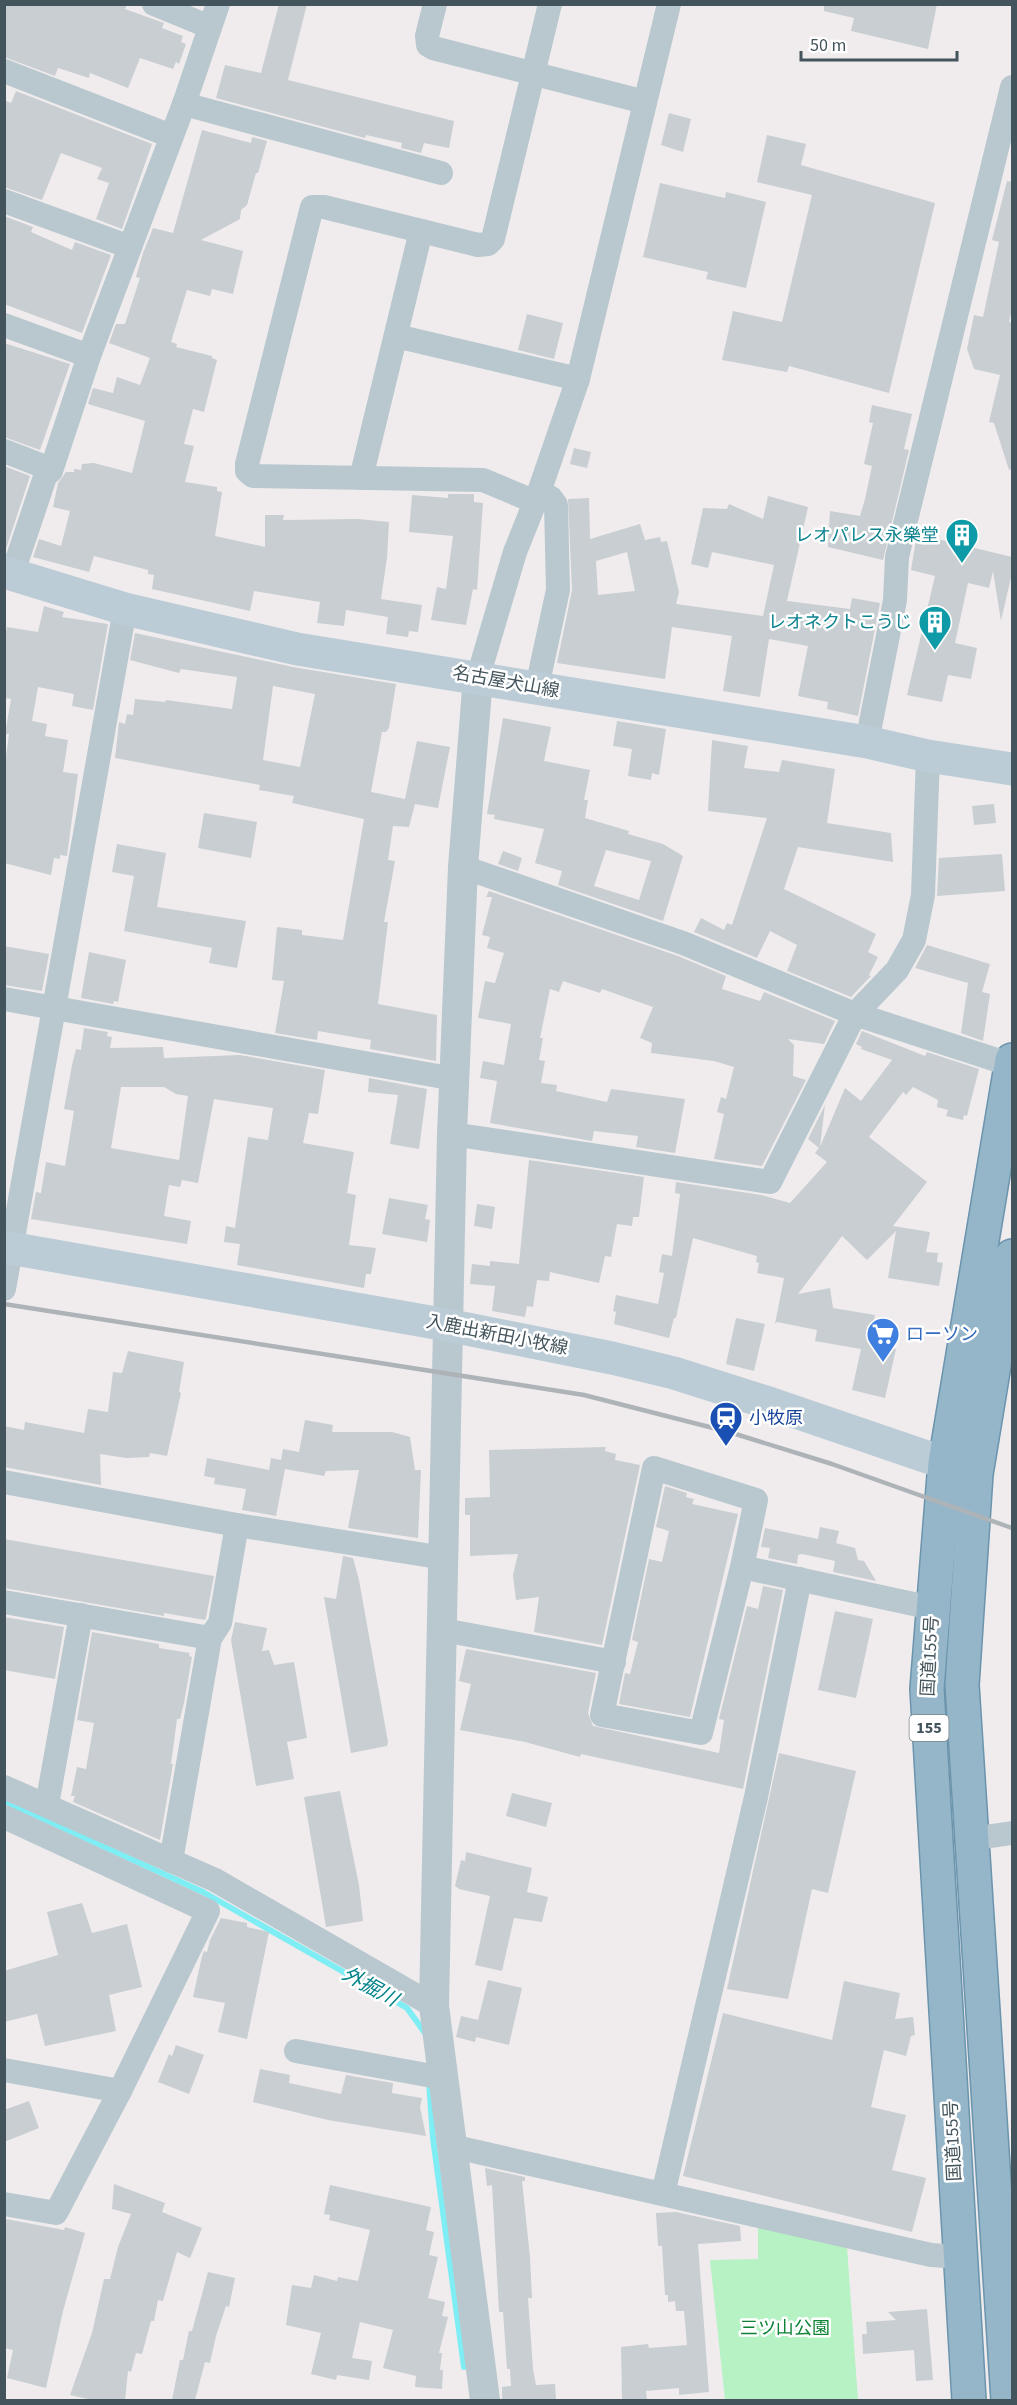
<svg xmlns="http://www.w3.org/2000/svg" width="1017" height="2405" viewBox="0 0 1017 2405" font-family="'Source Sans 3','Noto Sans JP',sans-serif">
  <rect width="100%" height="100%" fill="#f0eced"/>
  <path fill="#b6f2c4" d="M758,2227L847,2247L858,2400H725L710,2260L758,2259Z"/>
  <g fill="none" stroke-linecap="round" stroke-linejoin="round">
    <g stroke="#7fedf4" stroke-width="6">
      <path d="M4,1801L203,1892L407,2008L425,2033"/>
      <path d="M429,2082L433,2138L464,2367"/>
    </g>
  </g>
  <g fill="#c8ced2" fill-rule="evenodd">
    <path d="M4,4H127L125,9L164,23L162,28L183,36L181,42L186,44L179,64L176,62L173,69L140,58L128,88L90,73L89,78L58,68L55,76L4,57Z"/>
    <path d="M279,4H307L288,80L454,121L449,148L424,143L421,153L401,148L402,143L366,135L365,138L216,98L225,65L261,73Z"/>
    <path d="M824,4H937L928,49L851,31L854,18L824,11Z"/>
    <path d="M16,91L152,144L122,229L96,219L109,183L97,179L102,168L61,153L42,200L4,187V100L11,103Z"/>
    <path d="M669,113L691,119L683,152L661,145Z"/>
    <path d="M202,130L251,143L252,137L267,141L258,173H256L247,205L241,210L240,219L201,240L243,251L233,294L212,289L210,296L187,290L171,342L177,344L176,347L212,356V358L217,360L204,412L193,409L184,444L194,446L185,482L217,487V491L222,492L215,536L265,547V515H284L283,520L358,519L389,522L387,558L381,599L422,605L418,632L409,631L408,637L386,634L388,617L346,610L344,626L317,623L320,602L254,591L250,611L152,589L154,575L148,574V570L94,556L89,572L33,557L39,539L61,546L70,511L53,507L58,483L66,472H74V469L81,470L82,464L94,463L132,473L145,421L88,404L93,388L113,393L117,377L140,385L150,358L109,343L116,324H125L140,278L136,277L143,253L153,228L173,233Z"/>
    <path d="M767,135L806,144L801,165L935,203L889,393L789,366L787,372L722,360L733,311L782,322L812,195L757,182Z"/>
    <path d="M1007,181L1012,182V308L1009,322L1012,323V469L1009,470L994,423L989,422L1000,375L974,369L967,349L974,315L983,317L999,242L992,240Z"/>
    <path d="M660,183L725,198L726,192L766,202L746,288L706,279L708,272L643,257Z"/>
    <path d="M4,216L33,227L31,232L72,250L75,242L111,255L82,333L4,304Z"/>
    <path d="M527,314L563,323L554,359L518,350Z"/>
    <path d="M4,343L70,364L40,450L4,437Z"/>
    <path d="M872,405L912,414L904,449L909,450L883,560L828,547L830,511L860,516L865,499L872,466L864,464L873,423L869,422Z"/>
    <path d="M574,448L591,452L587,468L570,464Z"/>
    <path d="M4,466L30,476L6,549H4Z"/>
    <path d="M448,494H474V502L483,503L477,590L473,589L466,625L431,620L437,587L446,589L453,536L409,532L412,495L448,498Z"/>
    <path d="M768,496L808,507L787,601L850,609L852,598L880,603L858,716L827,709L828,702L798,696L808,646L769,639L760,697L723,691L732,636L672,627L665,679L557,663L572,590L568,499L589,498L590,539L640,524L645,540L660,537L661,542L667,541L679,592L676,604L763,616L774,565L712,552L708,568L691,564L703,508L727,509L729,504L763,519ZM627,552L635,591L598,595L596,561Z"/>
    <path d="M917,534L1012,557V573L1001,621L993,571L989,588L968,583L955,643L977,648L971,679L948,675L942,702L907,695L935,576L911,570Z"/>
    <path d="M44,606L64,612L62,617L108,624L93,710L72,706L74,694L38,687L32,721L47,724L45,736L68,740L63,772L78,774L67,856L60,855V859L54,858L51,875L4,863V772L9,734H5L11,699L4,698V640L7,627L38,632Z"/>
    <path d="M135,633L293,667L396,684L389,728L386,732H382L371,792L405,799L417,741L450,747L438,808L415,804L409,827L393,826L388,860L395,861L384,922H388L378,1004L437,1015L436,1061L370,1049L371,1040L318,1031L317,1040L275,1033L284,981L272,980L277,927L302,930V935L343,940L364,819L292,803L294,796L259,790L260,785L115,758L119,722L125,724L127,714L133,715L135,699L165,702L166,700L232,709L237,677L181,669L179,673L130,660ZM273,686L315,694L300,767L263,760Z"/>
    <path d="M503,718L551,727L544,761L590,770L584,800H588L585,818L629,831L628,834L663,844L683,856L663,921L558,885L562,871L535,863L544,829L494,819L495,815L487,814ZM606,850L651,861L639,900L594,886Z"/>
    <path d="M617,721L666,729L659,775L652,773L651,780L628,776L632,749L613,746Z"/>
    <path d="M712,740L748,746L744,768L779,772L782,760L835,769L827,823L891,833L893,862L798,847L784,889L876,934L868,952L878,957L869,975L871,976L851,997L787,971L797,945L770,931L757,958L694,932L701,918L724,930L727,923L732,925L767,818L708,811Z"/>
    <path d="M994,804L996,823L974,825L972,806Z"/>
    <path d="M204,813L257,822L251,858L198,848Z"/>
    <path d="M117,844L166,853L157,907L246,921L237,968L209,963L212,948L124,931L134,876L112,872Z"/>
    <path d="M503,851L522,858L518,871L498,864Z"/>
    <path d="M1002,854L1005,891L937,896L939,858Z"/>
    <path d="M489,891L678,956L726,976L722,989L760,1001L764,992L835,1021L824,1044L788,1039L794,1045L793,1076L806,1080L762,1166L714,1159L724,1114L717,1112L721,1097L726,1099L734,1067L714,1061L651,1053L652,1043L640,1038L653,1007L602,989L600,993L563,981L559,992L550,989L540,1038H543L539,1060L545,1061L541,1083L557,1085L556,1091L607,1102L611,1089L685,1099L675,1153L636,1147L638,1136L594,1131L592,1141L490,1123L497,1081L480,1078L483,1061L504,1065L511,1024L478,1018L485,981L495,983L504,953L487,948L490,937L482,935L492,897H486Z"/>
    <path d="M927,945L990,964L982,992L990,994L983,1041L961,1033L968,983L915,968Z"/>
    <path d="M4,946L49,954L42,991L4,985Z"/>
    <path d="M89,952L126,960L118,1002L114,1001L113,1004L81,998Z"/>
    <path d="M84,1028L108,1032L107,1036L112,1037L110,1048L163,1047L164,1058L240,1055L325,1070L318,1114L309,1113L303,1143L354,1152L347,1193L356,1195L349,1245L376,1248L371,1274H366L364,1288L237,1265L240,1244L224,1242L226,1226L235,1228L248,1137L268,1140L273,1108L214,1099L198,1183L182,1180L180,1187L169,1185L164,1216L191,1221L187,1244L31,1219L36,1192L41,1193L46,1162L65,1166L74,1111L64,1109L72,1065L76,1049L81,1050ZM121,1087H164L176,1094L188,1096L179,1160L111,1148Z"/>
    <path d="M862,1031L925,1056L927,1052L979,1069L967,1116L964,1115L963,1120L946,1116L948,1110L937,1107L938,1100L913,1087L906,1095L903,1092L869,1137L927,1182L893,1226L930,1232L926,1252L938,1253L937,1262L943,1263L939,1286L888,1278L896,1231L867,1260L842,1236L798,1294L830,1288L833,1308L875,1315L870,1343L896,1349L885,1398L852,1390L861,1349L815,1341L817,1330L777,1322L775,1324L784,1278L757,1273L759,1263L756,1262L757,1256L693,1238L676,1318H674L669,1338L614,1324L616,1312L613,1311L616,1295L658,1304L664,1273L659,1272L662,1254L672,1256L680,1194L675,1193L676,1182L761,1195L790,1203L827,1162L815,1153L819,1148L808,1139L825,1105L820,1147L845,1088L861,1101L892,1060L861,1049L862,1047L856,1044Z"/>
    <path d="M369,1078L427,1089L419,1149L390,1144L398,1095L368,1092Z"/>
    <path d="M529,1160L644,1177L639,1217H633L632,1226L617,1224L611,1257L605,1256L599,1283L550,1272L549,1281L537,1280L533,1307L527,1306L525,1317L492,1311L495,1286L470,1284L472,1264L490,1266V1261L519,1264Z"/>
    <path d="M389,1198L428,1205L425,1219L430,1220L427,1242L382,1234Z"/>
    <path d="M477,1204L495,1207L492,1229L474,1226Z"/>
    <path d="M736,1318L765,1324L754,1371L726,1364Z"/>
    <path d="M128,1351L184,1362L179,1392L181,1393L167,1456L150,1453L149,1457L126,1458L100,1454L101,1485L4,1467V1426L24,1430L25,1422L84,1433L88,1409L108,1412L113,1372L122,1373Z"/>
    <path d="M305,1420L333,1425L332,1432H392L410,1437L415,1470H421L418,1538L348,1528L359,1470L326,1471L324,1476L285,1469L276,1516L242,1510L246,1489L214,1484L215,1478L204,1476L207,1458L269,1470L271,1458L281,1460L283,1449L299,1452Z"/>
    <path d="M606,1447L605,1451L616,1454L615,1460L640,1465L602,1645L534,1632L539,1597L516,1600L513,1575L518,1554L470,1556V1515H465V1498L490,1497L489,1450Z"/>
    <path d="M665,1486L687,1493L686,1497L694,1499L692,1504L738,1514L690,1717L619,1704L625,1673L630,1674L638,1642L632,1640L649,1559L662,1562L669,1531L656,1527Z"/>
    <path d="M820,1527L839,1531L836,1543L855,1548L858,1560L864,1561L876,1581L833,1572L835,1561L802,1554L798,1555L797,1564L768,1558L770,1548L761,1547L765,1528L818,1539Z"/>
    <path d="M4,1539L214,1576L206,1618L205,1620L164,1613V1616L4,1588Z"/>
    <path d="M343,1556L353,1558L359,1580L388,1742L387,1746L351,1753L324,1597L336,1599Z"/>
    <path d="M763,1586L783,1590L743,1789L581,1754L580,1757L525,1742L460,1730L471,1684L459,1681L466,1649L596,1673L588,1713L593,1726L719,1753L724,1720L719,1719L747,1606L758,1609Z"/>
    <path d="M835,1611L873,1619L856,1698L818,1690Z"/>
    <path d="M4,1617L64,1627L55,1679L4,1670Z"/>
    <path d="M235,1622L267,1628L262,1651L269,1650L274,1665L294,1662L307,1738L287,1742L294,1779L256,1786L231,1640Z"/>
    <path d="M92,1632L159,1644V1648L190,1653L189,1656L192,1657L184,1703L180,1719H177L171,1764H173L160,1840L73,1802L75,1796H71L77,1767L86,1769L94,1723L77,1720Z"/>
    <path d="M779,1753L856,1771L828,1893L812,1889L788,1999L727,1989Z"/>
    <path d="M340,1791L359,1885L363,1921L326,1927L304,1797Z"/>
    <path d="M512,1793L552,1803L546,1827L506,1816Z"/>
    <path d="M466,1852L532,1868L527,1892L548,1897L542,1922L514,1918L502,1971L475,1965L490,1896L459,1889L455,1886L461,1860L465,1861Z"/>
    <path d="M82,1903L92,1933L127,1924L142,1987L109,1995L116,2031L45,2046L37,2014L4,2022V1971L58,1955L47,1912Z"/>
    <path d="M221,1918L247,1923V1927L269,1932L247,2039L218,2032L225,2003L193,1997L202,1956L204,1951L207,1952L210,1940Z"/>
    <path d="M488,1980L522,1988L509,2045L476,2037L475,2042L456,2037L461,2016L478,2020Z"/>
    <path d="M844,1981L900,1993L895,2019L913,2017L915,2035L911,2036L906,2056L884,2050L871,2107L906,2115L892,2170L926,2178L912,2232L683,2176L723,2013L832,2040Z"/>
    <path d="M176,2045L204,2055L189,2094L158,2082L169,2054L172,2056Z"/>
    <path d="M260,2069L290,2075L289,2083L341,2094L346,2075L393,2083L392,2093L422,2098L420,2107L426,2136L328,2120L253,2102Z"/>
    <path d="M29,2101L39,2128L4,2142V2110Z"/>
    <path d="M485,2168L525,2177V2181H522L530,2257L532,2298H528L533,2369L536,2385L555,2384L556,2400H502V2387L511,2386L510,2369H507L503,2312H499L492,2185L487,2186Z"/>
    <path d="M114,2184L165,2203L162,2212L202,2228L190,2258L177,2252L163,2301L158,2300L154,2321H151L142,2354L136,2353L131,2372L128,2371L125,2400H93L70,2395L92,2333L104,2279H110L118,2247L131,2214L112,2209Z"/>
    <path d="M330,2185L431,2207L426,2230L434,2232L429,2255L438,2257L428,2298L445,2302L442,2316L448,2317L439,2353H442L440,2370H443L442,2389L415,2387L416,2376L383,2368L393,2330L360,2322L352,2358L372,2361L369,2380L337,2375L336,2380L311,2374L321,2333L286,2325L292,2285L311,2288L314,2275L337,2281L338,2277L358,2281L370,2230L329,2220L330,2215L324,2214Z"/>
    <path d="M676,2212L740,2226L741,2241L698,2244L709,2392L679,2395V2388L646,2391L647,2400H622L621,2347L648,2344L649,2348L687,2345L684,2311H676L675,2301L668,2302V2295H665L662,2246H658L656,2213Z"/>
    <path d="M6,2219L64,2230L65,2227L85,2233L63,2311L46,2388L7,2378L13,2350L4,2348Z"/>
    <path d="M208,2272L235,2278L229,2307L226,2306L216,2336L210,2363L205,2362L195,2400H172L180,2360H183L189,2331H192Z"/>
    <path d="M927,2309L933,2380L916,2381L914,2350L863,2354L862,2334H867L866,2322L896,2320L888,2312Z"/>
  </g>
  <g fill="none" stroke-linecap="round" stroke-linejoin="round">
    <defs>
      <g id="trunk">
        <path d="M969,2400L927,1689L945,1463L1012,1060"/>
        <path d="M1008,2400L962,1685L976,1474L1012,1256"/>
      </g>
    </defs>
    <use href="#trunk" stroke="#6b94ad" stroke-width="36"/>
    <g stroke="#b9c8ce" stroke-width="24">
      <path d="M154,4L210,27"/>
      <path d="M435,4L427,36L428,45L433,48L645,102"/>
      <path d="M4,71L171,136"/>
      <path d="M184,104L441,173"/>
      <path d="M4,201L130,247"/>
      <path d="M4,325L89,356"/>
      <path d="M396,336L578,379"/>
      <path d="M4,451L48,468"/>
      <path d="M361,478L421,231"/>
      <path d="M533,501L483,480L253,476L247,471V464L312,207H324L478,245L488,244L493,239L550,4"/>
      <path d="M12,575L48,468L51,471L89,356L184,104L218,4"/>
      <path d="M478,677L515,552L539,492"/>
      <path d="M537,687L558,590L556,505L551,498L539,492L578,379L669,4"/>
      <path d="M867,742L895,600L897,557L1012,87"/>
      <path d="M463,867L683,943L855,1014L1012,1065"/>
      <path d="M4,999L455,1079"/>
      <path d="M452,1134L770,1182L855,1014L897,970L914,940L923,895L928,756"/>
      <path d="M4,1289L125,609"/>
      <path d="M4,1482L237,1525L444,1558"/>
      <path d="M742,1567L756,1500L654,1468L602,1715L701,1733L742,1567L932,1608"/>
      <path d="M4,1602L210,1638"/>
      <path d="M443,1630L614,1662"/>
      <path d="M4,1787L215,1880L434,2006"/>
      <path d="M47,1805L81,1615"/>
      <path d="M4,1817L208,1911L120,2091L56,2213L4,2204"/>
      <path d="M971,1839L1012,1833"/>
      <path d="M171,1861L210,1638L220,1623L237,1525"/>
      <path d="M296,2051L443,2078"/>
      <path d="M4,2070L120,2091"/>
      <path d="M451,2146L931,2255L960,2257"/>
      <path d="M663,2194L756,1797L800,1579"/>
    </g>
    <path stroke="#b9c8ce" stroke-width="30" d="M478,677L463,867L452,1134L434,2006L485,2400"/>
    <g stroke="#bbccd6" stroke-width="33">
      <path d="M4,572L125,609L297,649L867,742L928,756L1012,769"/>
      <path d="M4,1247L447,1325L612,1358L674,1373L772,1404L971,1472"/>
    </g>
    <use href="#trunk" stroke="#94b6c8" stroke-width="33"/>
    <path stroke="#aeb3b8" stroke-width="4.5" d="M4,1304L584,1395L729,1432L832,1464L1012,1528"/>
  </g>
  <defs>
    <symbol id="building-pin" viewBox="-11 -11 22 30"><path d="M0 17L-7.5 6A9.5 9.5 0 1 1 7.5 6Z" fill="#0f9aa8" stroke="#fff"/><path d="M-4-6H4V6H1V3H-1V6H-4ZM-2.5-4.3h1.7v1.8h-1.7ZM.8-4.3h1.7v1.8H.8ZM-2.5-1h1.7V.8h-1.7ZM.8-1h1.7V.8H.8Z" fill="#fff"/></symbol>
    <symbol id="supermarket-pin" viewBox="-11 -11 22 30"><path d="M0 17L-7.5 6A9.5 9.5 0 1 1 7.5 6Z" fill="#3f7fe0" stroke="#fff"/><path d="M-6-5.5h2.5l.6 2H6L4.5 2H-2.5L-4.4-4H-6ZM-1.5 3.2a1.3 1.3 0 1 0 .1 0ZM3 3.2a1.3 1.3 0 1 0 .1 0Z" fill="#fff"/></symbol>
    <symbol id="station-pin" viewBox="-11 -11 22 30"><path d="M0 17L-7.5 6A9.5 9.5 0 1 1 7.5 6Z" fill="#1a4fb4" stroke="#fff"/><path d="M-3-6H3Q5-6 5-4V2Q5 4 3 4L4.5 6H3L1.5 4h-3L-3 6H-4.5L-3 4Q-5 4-5 2V-4Q-5-6-3-6ZM-3.5-4v3h7v-3ZM-3.5 1v1.5H-2V1ZM2 1v1.5H3.5V1Z" fill="#fff"/></symbol>
  </defs>
  <g fill-rule="evenodd">
    <use href="#building-pin" x="943" y="516" width="38" height="52"/>
    <use href="#building-pin" x="916" y="603" width="38" height="52"/>
    <use href="#supermarket-pin" x="864" y="1315" width="38" height="52"/>
    <use href="#station-pin" x="707" y="1399" width="38" height="52"/>
  </g>
  <g text-anchor="middle" dominant-baseline="central" stroke-width="5" stroke-linejoin="round" paint-order="stroke">
    <rect fill="#fff" stroke="#7b878d" stroke-width="1.5" x="909.5" y="1715" width="39" height="26" rx="4.5"/>
    <g font-size="16" font-weight="bold" fill="#43545c">
      <text x="929" y="1728">155</text>
    </g>
    <g font-size="18" fill="#0d838f" stroke="#fff" text-anchor="end">
      <text x="939" y="535">レオパレス永樂堂</text>
      <text x="912" y="622">レオネクトこうじ</text>
    </g>
    <g font-size="18" fill="#43545c" stroke="#fff">
      <text transform="translate(506 682) rotate(10)">名古屋犬山線</text>
      <text transform="translate(497 1335) rotate(11)">入鹿出新田小牧線</text>
      <text transform="translate(930 1656) rotate(-87)">国道155号</text>
      <text transform="translate(953 2141) rotate(-93)">国道155号</text>
    </g>
    <g font-size="18" fill="#366cbe" stroke="#fff" text-anchor="start">
      <text x="906" y="1334">ローソン</text>
    </g>
    <g font-size="18" fill="#164399" stroke="#fff" text-anchor="start">
      <text x="749" y="1418">小牧原</text>
    </g>
    <g font-size="18" fill="#0e8336" stroke="#fff">
      <text x="785" y="2328">三ツ山公園</text>
    </g>
    <g font-size="20" font-style="italic" fill="#04838a" stroke="#fff">
      <text transform="translate(370 1987) rotate(29)">外掘川</text>
    </g>
  </g>
  <rect width="1017" height="2405" fill="none" stroke="#43545c" stroke-width="12"/>
  <path d="M801 51v9h156v-9" fill="none" stroke="#43545c" stroke-width="3"/>
  <text x="810" y="51" font-size="18" fill="#43545c" stroke="#ffffff" stroke-width="4.5" paint-order="stroke">50 m</text>
</svg>
